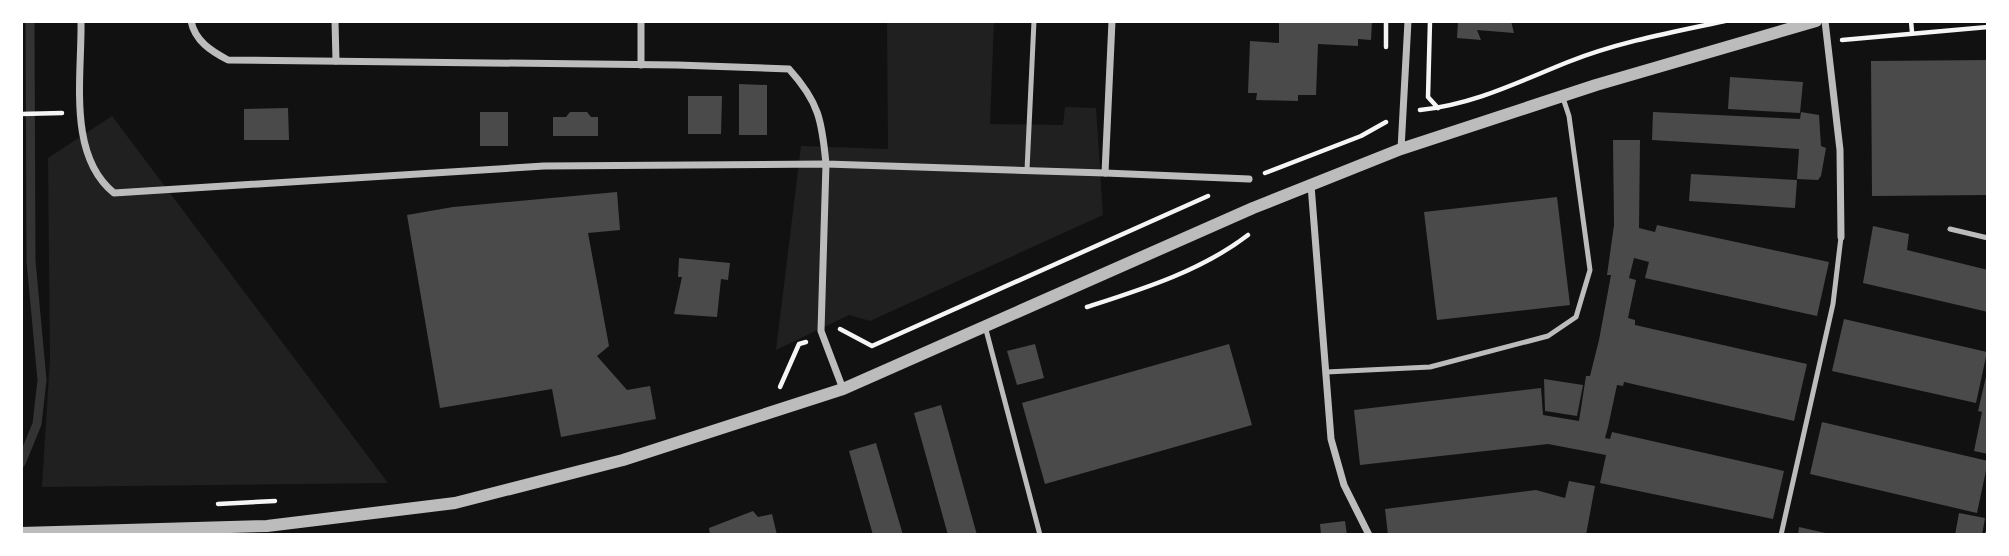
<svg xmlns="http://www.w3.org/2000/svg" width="2009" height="556" viewBox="0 0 2009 556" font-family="'Titillium Web',sans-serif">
  <rect width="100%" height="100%" fill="#111"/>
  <g fill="#202020">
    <path d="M887,21H994L990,124L1063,125L1065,107L1096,108L1103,215L870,321L849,315L776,350L801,146L888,149Z"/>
    <path d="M112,116L388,483L42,487L50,359L48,158Z"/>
  </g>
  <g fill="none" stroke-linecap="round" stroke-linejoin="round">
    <path stroke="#333" stroke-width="9" d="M21,463L37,424L42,380L31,261L30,21"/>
  </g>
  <g fill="#4a4a4a">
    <path d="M1279,21H1372L1371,40L1358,39V46L1318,44L1316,95H1298V101L1256,100L1257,93H1248L1250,41L1279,43Z"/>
    <path d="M1458,21H1511L1514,33L1477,30L1481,40L1457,38Z"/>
    <path d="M1988,60V195L1872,196L1871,61Z"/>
    <path d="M1730,77L1803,82L1800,113L1728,109Z"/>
    <path d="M739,84L767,85V135H739Z"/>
    <path d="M688,96H722L721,134H688Z"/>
    <path d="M288,108L289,140H244V109Z"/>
    <rect x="480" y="112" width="28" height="34"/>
    <path d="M570,112H587L591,117H598V136H553V117H566Z"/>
    <path d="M1653,112L1800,119L1801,112L1819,115L1821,146L1826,148L1821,176L1818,180L1797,179L1799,149L1652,140Z"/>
    <path d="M1613,140H1640L1639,228L1655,232L1657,225L1829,262L1817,316L1645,278L1649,262L1634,258L1629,278L1636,280L1628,318L1635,320V325L1807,364L1794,421L1624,382L1623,386L1617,385L1608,427L1605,438L1610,439L1612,432L1784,471L1773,519L1600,483L1606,455L1548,444L1360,465L1354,410L1541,388L1543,415L1579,421L1586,376H1590L1599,340L1611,275H1607L1614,225Z"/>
    <path d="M1691,174L1797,180L1795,208L1689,201Z"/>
    <path d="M617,192L620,230L588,233L609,346L597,356L627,390L650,386L656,419L561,437L552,389L440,408L407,215L453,207Z"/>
    <path d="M1557,197L1570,305L1437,320L1424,212Z"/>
    <path d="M1873,226L1909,234L1907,250L1988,270V312L1863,283Z"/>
    <path d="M679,258L730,263L728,280L721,279L717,317L674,314L682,277H678Z"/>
    <path d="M1844,319L1987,352L1976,403L1832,371Z"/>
    <path d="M1035,344L1044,378L1017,385L1007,351Z"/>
    <path d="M1229,344L1252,425L1045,484L1022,403Z"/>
    <path d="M1988,368V454L1974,451L1982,412L1978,411Z"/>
    <path d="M1544,379L1583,385L1577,416L1545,411Z"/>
    <path d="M941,405L977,535H948L914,413Z"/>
    <path d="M1822,422L1988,461L1977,513L1810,474Z"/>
    <path d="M876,443L903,535H873L849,451Z"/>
    <path d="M1569,481L1595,486L1586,535H1388L1385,509L1536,490L1565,498Z"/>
    <path d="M753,511L758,517L772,514L777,535H710L709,528Z"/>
    <path d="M1959,513L1985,518L1982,535H1955Z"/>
    <path d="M1345,521L1347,535H1321L1320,524Z"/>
    <path d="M1799,527L1830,534V535H1798Z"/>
  </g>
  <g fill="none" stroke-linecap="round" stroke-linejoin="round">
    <g stroke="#f5f5f5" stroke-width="4.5">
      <path d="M1430,21L1428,97L1438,108"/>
      <path d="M1911,21L1912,32"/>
      <path d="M1842,40L1988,27"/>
      <path d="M1386,47V21"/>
      <path d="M1420,110C1475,104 1518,82 1568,62C1618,42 1673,32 1725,21"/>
      <path d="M21,114L62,113"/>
      <path d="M1265,173L1361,136L1386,122"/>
      <path d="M1087,307C1143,289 1201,271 1248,235"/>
      <path d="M840,329L872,346L1208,196"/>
      <path d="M780,387L799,344L806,342"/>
      <path d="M218,504L275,501"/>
    </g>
    <g stroke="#bcbcbc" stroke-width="5">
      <path d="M1027,170L1034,21"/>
      <path d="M1950,229L1988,238"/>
      <path d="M985,326L1040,535"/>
      <path d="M1326,372L1430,367L1548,336L1576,317L1590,270L1569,116L1563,98"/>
      <path d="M1781,535L1833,304L1841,237"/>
      <path d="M1988,535V533"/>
    </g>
    <g stroke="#bcbcbc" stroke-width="7">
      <path d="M81,21C82,76 67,155 114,193L544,166L826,164L821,331L843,389"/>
      <path d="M191,21C195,41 211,51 228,60L677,65L789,69C819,102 822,121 826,164L1105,173L1112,21"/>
      <path d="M335,21L336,61"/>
      <path d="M1825,21L1840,150L1841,237"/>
      <path d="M641,65V21"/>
      <path d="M1401,149L1408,21"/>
      <path d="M1105,173L1249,179"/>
      <path d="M1311,185L1331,439L1344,485L1369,535"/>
    </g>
    <path stroke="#bcbcbc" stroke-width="12" d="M21,533L267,526L455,503L623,460L843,389L1253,208L1401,149L1596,85L1816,21"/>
  </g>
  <rect width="2009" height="556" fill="none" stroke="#ffffff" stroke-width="46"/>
</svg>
